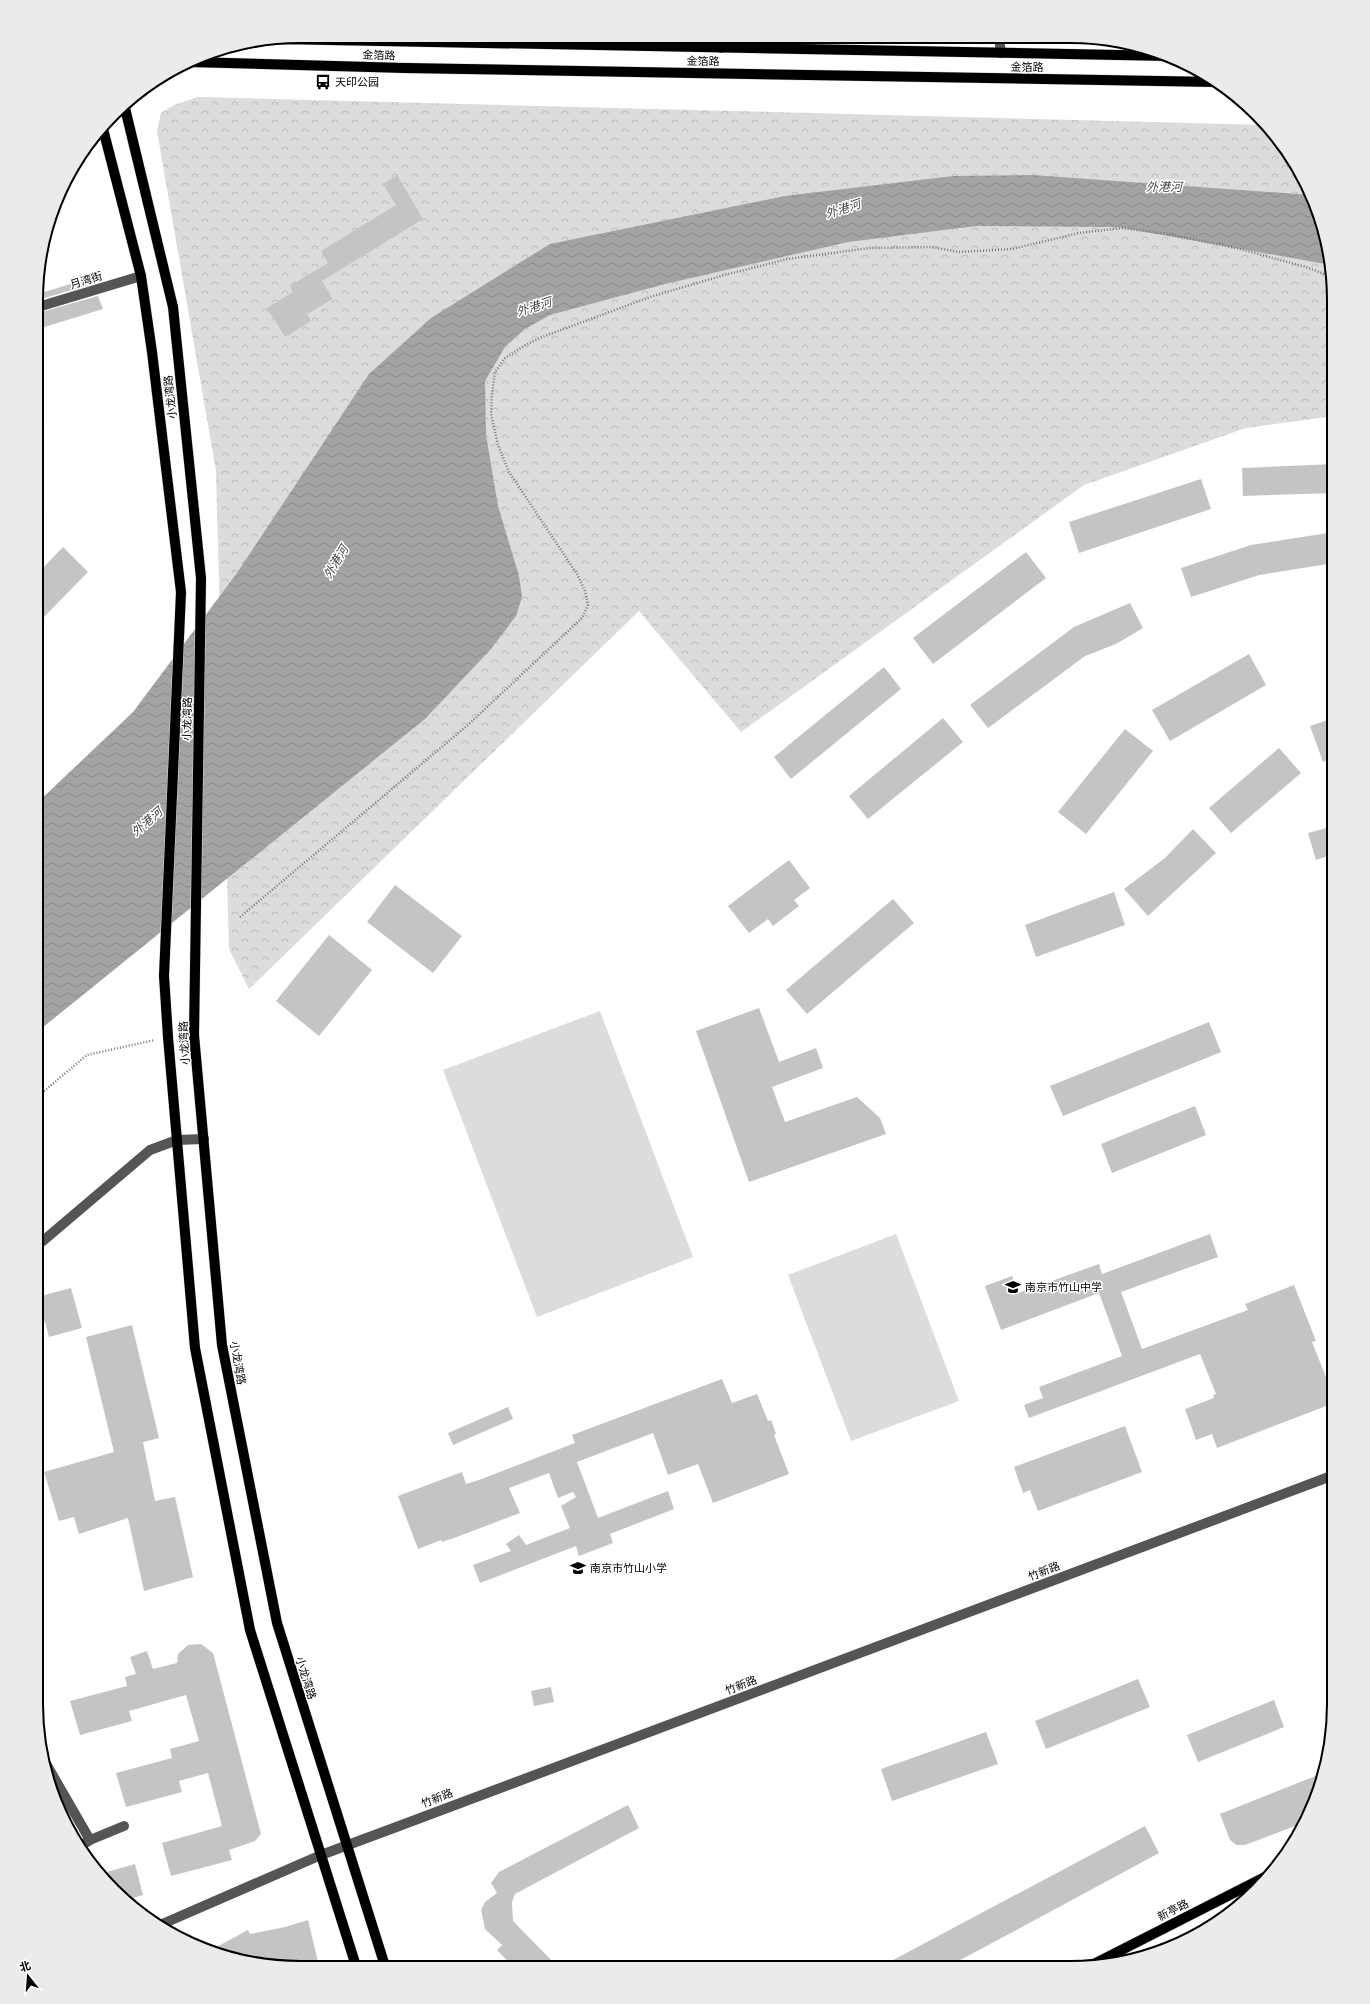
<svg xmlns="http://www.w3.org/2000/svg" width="1370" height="2004" viewBox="0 0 1370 2004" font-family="'Asap Condensed','Noto Sans SC',sans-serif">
  <defs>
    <pattern id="park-crowns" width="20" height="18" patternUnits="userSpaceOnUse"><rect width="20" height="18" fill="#dcdcdc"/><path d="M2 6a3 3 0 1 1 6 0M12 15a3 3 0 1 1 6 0" fill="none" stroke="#bbb"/></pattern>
    <pattern id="water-waves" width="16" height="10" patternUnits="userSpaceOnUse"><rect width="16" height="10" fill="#a3a3a3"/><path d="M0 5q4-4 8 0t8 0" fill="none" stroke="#8b8b8b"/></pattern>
  </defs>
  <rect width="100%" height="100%" fill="#fff"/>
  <path fill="url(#park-crowns)" d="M198,97L1266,125L1279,139L1307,183L1329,248L1334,300V416L1246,428L1084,485L741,732L639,611L249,989L229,949L216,471L157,131L161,113L174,105Z"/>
  <g fill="#dcdcdc">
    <path d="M600,1011L693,1257L537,1317L443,1070Z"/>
    <path d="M896,1234L959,1401L851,1441L788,1275Z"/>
  </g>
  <path fill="url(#water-waves)" d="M1032,175L1311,195L1329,248L1331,265L1118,227L976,226L848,242L665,284L550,315L525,329L505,347L485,381L486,435L498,506L519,576L522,597L516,616L491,649L425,719L37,1032V803L133,712L237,573L369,374L431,318L550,244L785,196L953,176Z"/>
  <g fill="#c4c4c4">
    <path d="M397,175L423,219L322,281L333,299L307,314L311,321L285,337L267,308L293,292L290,286L328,263L321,251L396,205L383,184Z"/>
    <path d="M93,277L95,283L38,300V294Z"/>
    <path d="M98,296L103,309L38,329V313Z"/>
    <path d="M1334,464V493L1243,496L1242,468Z"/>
    <path d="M1201,479L1211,509L1079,553L1069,522Z"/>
    <path d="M1334,532V563L1259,575L1191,597L1181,568L1251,545Z"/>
    <path d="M63,547L88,572L38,623V573Z"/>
    <path d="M1026,552L1046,578L933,664L913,638Z"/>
    <path d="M1130,603L1143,628L1116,644L1085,656L988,728L970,705L1074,627Z"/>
    <path d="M1249,654L1266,685L1170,741L1152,710Z"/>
    <path d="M884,667L901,689L791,779L774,757Z"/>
    <path d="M943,718L963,742L868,819L849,796Z"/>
    <path d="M1334,718V758L1323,762L1310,726Z"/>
    <path d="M1125,729L1153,751L1086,834L1058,812Z"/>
    <path d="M1279,748L1301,773L1231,833L1209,808Z"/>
    <path d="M1334,826V854L1316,860L1308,833Z"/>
    <path d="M1193,829L1216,853L1148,916L1124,889L1165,858Z"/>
    <path d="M789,860L810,888L794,900L799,906L773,926L768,919L749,933L728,906Z"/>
    <path d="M395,885L462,936L433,973L367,922Z"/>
    <path d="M1114,892L1125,925L1036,957L1025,925Z"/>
    <path d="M893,899L914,923L807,1014L786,990Z"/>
    <path d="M329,935L372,970L319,1036L276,1001Z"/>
    <path d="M759,1008L779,1062L816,1048L823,1068L772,1087L785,1122L857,1097L880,1118L886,1134L749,1182L696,1031Z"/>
    <path d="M1209,1022L1221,1052L1063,1116L1050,1086Z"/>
    <path d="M1195,1106L1206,1135L1112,1173L1101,1144Z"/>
    <path d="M1210,1234L1218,1257L1121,1292L1142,1349L1248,1310L1245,1304L1294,1285L1316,1341L1312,1342L1334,1397V1403L1217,1448L1212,1434L1196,1440L1185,1409L1214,1398L1213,1395L1216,1394L1200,1354L1029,1418L1024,1405L1043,1398L1039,1387L1122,1356L1099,1293L1001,1330L985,1286L1012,1276L1018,1293L1099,1264L1102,1274Z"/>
    <path d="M71,1288L82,1328L49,1337L45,1322L37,1325V1297Z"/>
    <path d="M132,1325L159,1438L143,1442L155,1501L175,1497L193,1577L144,1591L128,1518L79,1534L74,1517L59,1521L44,1472L114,1452L86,1337Z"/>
    <path d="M722,1379L732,1403L757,1394L768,1421L771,1420L776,1434L774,1435L789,1474L713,1503L698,1464L668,1475L653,1433L577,1462L598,1518L668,1491L674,1509L610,1534L613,1543L579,1556L576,1546L480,1583L473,1565L511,1551L506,1544L519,1535L526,1545L570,1528L561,1506L576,1497L573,1492L558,1498L549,1473L509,1488L520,1513L454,1538L442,1542L441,1540L418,1549L398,1496L462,1472L466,1484L479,1480L575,1443L572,1435Z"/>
    <path d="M508,1407L513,1419L453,1445L448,1433Z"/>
    <path d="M1125,1426L1142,1472L1038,1511L1030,1490L1023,1493L1014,1467Z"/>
    <path d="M201,1644L213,1653L261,1834L255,1841L229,1850L232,1860L171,1876L162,1843L222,1826L208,1773L179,1781L182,1792L126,1807L116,1773L172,1758L170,1749L199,1741L186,1695L129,1711L132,1721L80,1735L70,1701L127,1686L125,1677L136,1674L130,1657L147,1651L153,1669L177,1663L178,1654L188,1645Z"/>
    <path d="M1138,1679L1150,1707L1046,1749L1035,1721Z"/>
    <path d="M551,1687L554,1702L534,1706L531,1691Z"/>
    <path d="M1274,1700L1284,1727L1198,1762L1187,1735Z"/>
    <path d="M986,1732L998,1764L892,1801L881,1769Z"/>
    <path d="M1323,1773L1320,1789L1303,1823L1245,1845H1236L1230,1840L1220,1814Z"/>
    <path d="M628,1805L639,1828L515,1894L512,1902L513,1921L558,1967L512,1966L497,1950L502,1945L485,1929L481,1910L485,1902L497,1893L491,1883L499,1872Z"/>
    <path d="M1145,1826L1159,1853L1009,1934L945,1968L880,1967Z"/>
    <path d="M135,1864L143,1895L126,1900L100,1874Z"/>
    <path d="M308,1920L319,1966H266L209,1951L248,1930L250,1934L285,1927Z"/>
  </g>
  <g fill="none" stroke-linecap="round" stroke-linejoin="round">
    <defs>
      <g id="major">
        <path d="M279,39L1170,56"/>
        <path d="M189,62L405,68L1216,82"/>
        <path d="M124,104L173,307L201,578L194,1035L222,1345L277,1623L385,1966"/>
        <path d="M103,129L141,276L152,352L181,592L164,976L168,1037L195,1348L250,1630L356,1966"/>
        <path d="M1090,1966L1267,1876"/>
      </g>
    </defs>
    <use href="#major" stroke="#dbdbdb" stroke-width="11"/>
    <g stroke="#777" stroke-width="2.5" stroke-dasharray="1 2" stroke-linecap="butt">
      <path d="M240,917L469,724L582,618L588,605L585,591L577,574L509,472L498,445L491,414L492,393L495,372L505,358L524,346L542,337L653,296L721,276L787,259L870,248L932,247L959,252L1012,249L1079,233L1121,228L1168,234L1240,249L1306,267L1332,277"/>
      <path d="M37,1097L87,1055L155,1040"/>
    </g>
    <g stroke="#555" stroke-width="10">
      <path d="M720,37L721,48"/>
      <path d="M999,38L1001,53"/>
      <path d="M38,307L141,276"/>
      <path d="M37,1246L150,1150L177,1140L204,1139"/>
      <path d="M41,1755L90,1840"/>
      <path d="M79,1847L90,1840L124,1826"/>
      <path d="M160,1925L321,1855L391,1829L1334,1475"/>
    </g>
    <use href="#major" stroke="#000" stroke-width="10"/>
  </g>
  <defs>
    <symbol id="bus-bare" viewBox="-9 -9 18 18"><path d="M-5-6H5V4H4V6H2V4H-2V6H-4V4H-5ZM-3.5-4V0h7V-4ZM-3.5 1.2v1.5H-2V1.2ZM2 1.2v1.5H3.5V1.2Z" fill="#000" stroke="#fff" stroke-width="2.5" paint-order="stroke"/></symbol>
    <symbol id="school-bare" viewBox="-9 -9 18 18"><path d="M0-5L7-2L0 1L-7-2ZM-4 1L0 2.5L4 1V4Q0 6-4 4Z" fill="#000" stroke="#fff" stroke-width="2.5" paint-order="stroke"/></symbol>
  </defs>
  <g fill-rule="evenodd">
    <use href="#bus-bare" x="312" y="71" width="22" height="22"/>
    <use href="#school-bare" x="1002" y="1276" width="22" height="22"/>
    <use href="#school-bare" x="567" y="1557" width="22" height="22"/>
  </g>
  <g text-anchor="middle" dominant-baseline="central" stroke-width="3" stroke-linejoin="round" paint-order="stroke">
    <g font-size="11" fill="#000" stroke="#fff">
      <text transform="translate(379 55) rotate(2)">金箔路</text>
      <text transform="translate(703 61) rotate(1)">金箔路</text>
      <text transform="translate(1027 67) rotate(1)">金箔路</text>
      <text transform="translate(86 280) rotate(-17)">月湾街</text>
      <text transform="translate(170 397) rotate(-96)">小龙湾路</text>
      <text transform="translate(187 719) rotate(-89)">小龙湾路</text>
      <text transform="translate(184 1043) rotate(-93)">小龙湾路</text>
      <text transform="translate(238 1363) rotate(80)">小龙湾路</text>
      <text transform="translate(1044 1571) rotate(-21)">竹新路</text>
      <text transform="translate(306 1678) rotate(72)">小龙湾路</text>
      <text transform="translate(741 1685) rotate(-21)">竹新路</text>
      <text transform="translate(437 1798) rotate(-21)">竹新路</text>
      <text transform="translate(1173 1910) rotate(-27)">新亭路</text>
    </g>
    <g font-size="11" fill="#000" stroke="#fff" text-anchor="start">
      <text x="335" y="82">天印公园</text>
      <text x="1025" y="1287">南京市竹山中学</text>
      <text x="590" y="1568">南京市竹山小学</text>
    </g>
    <g font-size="12" font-style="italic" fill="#444" stroke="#fff">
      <text x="1164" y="187">外港河</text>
      <text transform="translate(843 209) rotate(-18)">外港河</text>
      <text transform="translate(534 307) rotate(-18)">外港河</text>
      <text transform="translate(336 562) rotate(-59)">外港河</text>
      <text transform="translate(147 822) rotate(-41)">外港河</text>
    </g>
  </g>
  <path d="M0 0H1370V2004H0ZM300 43H1070A257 257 0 0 1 1327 300V1704A257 257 0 0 1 1070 1961H300A257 257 0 0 1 43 1704V300A257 257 0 0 1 300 43Z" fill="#ebebeb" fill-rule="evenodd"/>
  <path fill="none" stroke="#000" stroke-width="2" d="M300 43H1070A257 257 0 0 1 1327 300V1704A257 257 0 0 1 1070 1961H300A257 257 0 0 1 43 1704V300A257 257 0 0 1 300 43Z"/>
  <g transform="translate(28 1976) rotate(343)" stroke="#ffffff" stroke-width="3" paint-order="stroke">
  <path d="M0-3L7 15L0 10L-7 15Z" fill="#000000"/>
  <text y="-6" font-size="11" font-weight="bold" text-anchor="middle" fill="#000000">北</text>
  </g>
</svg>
